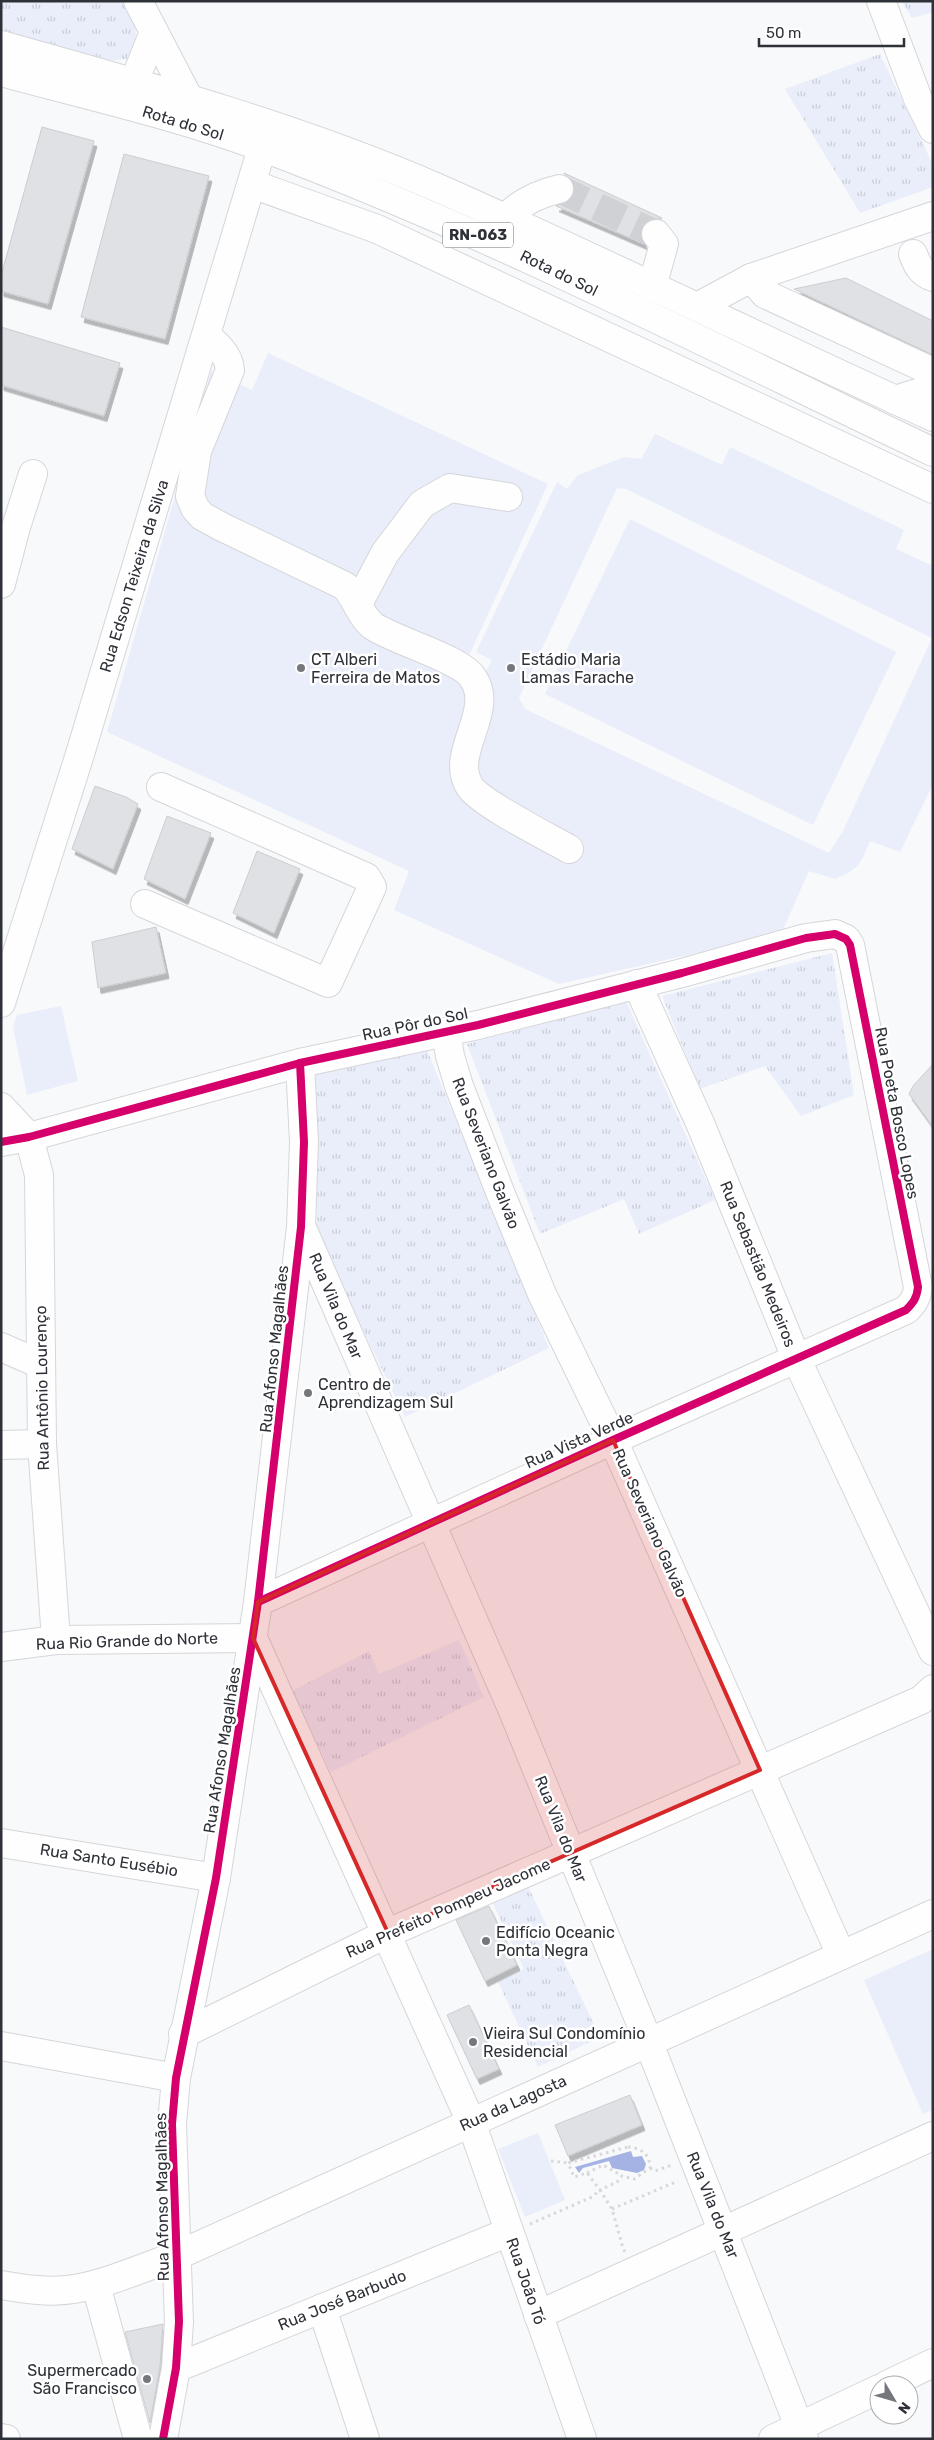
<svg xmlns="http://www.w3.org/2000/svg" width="934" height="2440" viewBox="0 0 934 2440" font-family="Rubik,sans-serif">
  <defs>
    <pattern id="grass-tufts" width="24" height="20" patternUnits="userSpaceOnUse" patternTransform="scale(1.25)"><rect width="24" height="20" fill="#eaeefa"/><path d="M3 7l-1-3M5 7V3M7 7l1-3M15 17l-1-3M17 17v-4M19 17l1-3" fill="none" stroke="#c9cdd7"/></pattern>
    <filter id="shadow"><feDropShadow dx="3" dy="5.5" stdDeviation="0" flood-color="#0004"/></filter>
  </defs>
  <rect width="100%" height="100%" fill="#f8f9fb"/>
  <g fill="url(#grass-tufts)">
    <path d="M1,1H124C137,25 141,34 127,59L108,61L1,30Z"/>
    <path d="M902,1H933V12L912,18Z"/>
    <path d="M880,54L933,165V187L860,213L785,89Z"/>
    <path d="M832,953L854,1095L801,1116L765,1066L700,1089L662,996Z"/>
    <path d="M626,1001L715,1200L639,1234L624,1199L540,1234L467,1044Z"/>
    <path d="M427,1050L549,1348L405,1417L317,1235L316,1073Z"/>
    <path d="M459,1640L484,1697L331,1772L292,1691L369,1651L379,1674Z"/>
    <path d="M524,1878L600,2037L538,2067L498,1982L524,1969L489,1895Z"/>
  </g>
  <g fill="#eaeefa" fill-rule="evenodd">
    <path d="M268,353L548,484L466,662L486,672L492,660L476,652L557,482L567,489L578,475L624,457L641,459L655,434L722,465L730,447L904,530L896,549L933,566V784L900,852L870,841C861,864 858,870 835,879L809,871L781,934L559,984L394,910L409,871L107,732L211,371L252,390ZM617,488L626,489L932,638L843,831L829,853L525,709L519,698Z"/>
    <path d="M630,519L896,652L813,825L545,694Z"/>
    <path d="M61,1006L78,1081L27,1095L13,1027L17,1015Z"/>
    <path d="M933,1949V2110L923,2114L864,1980Z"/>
    <path d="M538,2133L565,2200L525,2217L498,2149Z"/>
  </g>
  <path fill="#a4b3e3" d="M631,2151L633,2157L642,2156L646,2164L644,2170L637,2173L612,2168L609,2161L583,2168L579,2173L575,2167Z"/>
  <g fill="#dfe1e5" stroke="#cbcdd1" filter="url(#shadow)">
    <path d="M42,127L94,141L48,304L1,291V276Z"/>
    <path d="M124,154L209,176L165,339L81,317Z"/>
    <path d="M564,173L662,218V219H653L646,222L642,228L641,236L644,244L556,206L570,200L574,193V185Z"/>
    <path d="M846,278L933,321V355L794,289Z"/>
    <path d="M1,327L120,363L104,416L1,385Z"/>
    <path d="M95,786L126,797L138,804L113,869L72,849Z"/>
    <path d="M167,816L211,833L185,899L144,879Z"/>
    <path d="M257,851L300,869L274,933L233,913Z"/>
    <path d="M156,927L166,973L98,988L92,942Z"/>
    <path d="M933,1064V1127L909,1094L913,1086Z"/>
    <path d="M489,1906L517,1965L485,1981L456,1920Z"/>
    <path d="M469,2005L499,2069L477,2079L447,2015Z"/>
    <path d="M630,2095L642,2125L568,2156L555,2125Z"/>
    <path d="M163,2324L160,2366L150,2423L125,2332Z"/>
  </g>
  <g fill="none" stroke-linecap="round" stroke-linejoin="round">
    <path stroke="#d0d1d4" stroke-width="28" stroke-dasharray="28 14" stroke-linecap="butt" d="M559,189L656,234"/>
    <defs>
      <g id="minor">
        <path d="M138,1L188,97"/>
        <path d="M881,1L918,99L933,129"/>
        <path d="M134,82L154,32"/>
        <path d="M252,184L377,229L933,489"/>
        <path d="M505,219C519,203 538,194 559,189"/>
        <path d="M913,254C917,265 921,273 933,277"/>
        <path d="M751,278L765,294L933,372"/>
        <path d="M652,287L664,244L656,234"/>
        <path d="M697,307L751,278L933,216"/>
        <path d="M207,336C218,346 229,355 230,370L197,451L190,496L195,508L202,516L222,527L345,586C355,597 361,617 373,626C395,641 462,659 473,678C496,712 448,753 470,787C482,804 548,837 569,849"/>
        <path d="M895,400L933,388"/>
        <path d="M1,584L16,527L33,474"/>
        <path d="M358,604L385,553L422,504L450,488L508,497"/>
        <path d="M145,904L328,983L372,887L366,877L161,787"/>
        <path d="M637,984L700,1123L797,1360L933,1651"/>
        <path d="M1,1003L80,754L262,148"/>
        <path d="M446,1032L450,1056L459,1086L500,1192L542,1294L613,1440L841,1955"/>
        <path d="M1,1107L29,1137L39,1175L42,1444L56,1640"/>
        <path d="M1,1142L29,1137L300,1063L478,1025L682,973L806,938L835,934L846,939L850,945L918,1287C917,1298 913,1303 906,1310L613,1440L258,1602"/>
        <path d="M302,1228L513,1711L648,2041L804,2439"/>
        <path d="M1,1347L40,1364"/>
        <path d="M1,1445L42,1444"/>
        <path d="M253,1638L471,2122L582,2439"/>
        <path d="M1,1647L56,1640L253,1638"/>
        <path d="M1,1843L216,1878"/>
        <path d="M183,2034L388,1933L921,1700L933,1689"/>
        <path d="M1,2046L176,2078"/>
        <path d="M1,2285C25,2289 50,2293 74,2289C109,2283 142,2268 176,2256L933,1914"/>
        <path d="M96,2285L138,2439"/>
        <path d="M322,2308L365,2439"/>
        <path d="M538,2315L933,2136"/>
        <path d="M176,2368L509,2232"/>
        <path d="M887,2385L933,2363"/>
        <path d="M1,2438L6,2439"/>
        <path d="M163,2439L176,2368L179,2322L172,2124L176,2078L216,1878L258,1602L301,1227L304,1142L300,1063"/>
        <path d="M773,2439L879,2389"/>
      </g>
      <g id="major">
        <path d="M1,45C148,86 297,127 438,188C604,261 767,342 933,417"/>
        <path d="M1,72C89,96 179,116 264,148C493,234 712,347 933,452"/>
      </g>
    </defs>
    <use href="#minor" stroke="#d5d6da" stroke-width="30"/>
    <use href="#major" stroke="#d5d6da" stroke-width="30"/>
    <g stroke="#d8d8da" stroke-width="3" stroke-dasharray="2.5 4" stroke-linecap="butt">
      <path d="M628,2147C641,2148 650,2154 650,2168L634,2179L622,2176L617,2182L600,2190L587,2173L574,2177L568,2163Z"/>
      <path d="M551,2161L568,2163"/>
      <path d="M650,2168L655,2171L672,2165"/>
      <path d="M587,2173L603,2165L622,2176"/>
      <path d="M612,2209L678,2181"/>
      <path d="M530,2224L592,2197L600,2190L612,2209L623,2248L625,2252"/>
    </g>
    <use href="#minor" stroke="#fefefe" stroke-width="28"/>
    <use href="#major" stroke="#fefefe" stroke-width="28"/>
    <defs>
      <g id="cycleway">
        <path d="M1,1142L29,1137L300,1063L478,1025L682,973L806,938L835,934L846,939L850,945L918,1287C917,1298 913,1303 906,1310L613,1440L258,1602"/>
        <path d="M163,2439L176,2368L179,2322L172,2124L176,2078L216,1878L258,1602L301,1227L304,1142L300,1063"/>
      </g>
    </defs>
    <use href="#cycleway" stroke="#fff" stroke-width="11"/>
    <use href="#cycleway" stroke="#d6006c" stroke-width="8"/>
  </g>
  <path fill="#d62828" fill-opacity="0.2" stroke="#d62828" stroke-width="4" stroke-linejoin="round" d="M613,1440L760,1770L388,1933L253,1638L258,1602Z"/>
  <g fill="#75777c" stroke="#fff" stroke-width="2">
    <circle cx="301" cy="668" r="5"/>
    <circle cx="511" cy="668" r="5"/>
    <circle cx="308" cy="1393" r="5"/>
    <circle cx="486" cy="1941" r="5"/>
    <circle cx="473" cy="2042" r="5"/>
    <circle cx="147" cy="2379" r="5"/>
  </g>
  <g text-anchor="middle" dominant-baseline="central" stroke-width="5" stroke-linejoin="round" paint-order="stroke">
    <rect fill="#fff" stroke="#6d6f74" stroke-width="1" x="443" y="222.5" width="70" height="25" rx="4"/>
    <g font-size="15" font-weight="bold" fill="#2e3138">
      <text x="478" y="235">RN-063</text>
    </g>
    <g font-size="16" fill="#2e3138" stroke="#fff">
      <text transform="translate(183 123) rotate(17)">Rota do Sol</text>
      <text transform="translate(559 273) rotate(26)">Rota do Sol</text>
      <text transform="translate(134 576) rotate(-73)">Rua Edson Teixeira da Silva</text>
      <text transform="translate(415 1024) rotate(-12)">Rua Pôr do Sol</text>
      <text transform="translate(897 1113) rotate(79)">Rua Poeta Bosco Lopes</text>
      <text transform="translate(486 1153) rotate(69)">Rua Severiano Galvão</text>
      <text transform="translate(758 1264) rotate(68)">Rua Sebastião Medeiros</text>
      <text transform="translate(336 1306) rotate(67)">Rua Vila do Mar</text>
      <text transform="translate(274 1349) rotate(-84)">Rua Afonso Magalhães</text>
      <text transform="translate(42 1388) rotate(-91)">Rua Antônio Lourenço</text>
      <text transform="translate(579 1440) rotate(-24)">Rua Vista Verde</text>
      <text transform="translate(650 1523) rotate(66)">Rua Severiano Galvão</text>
      <text transform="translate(127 1641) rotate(-2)">Rua Rio Grande do Norte</text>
      <text transform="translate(222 1750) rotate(-81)">Rua Afonso Magalhães</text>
      <text transform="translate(561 1829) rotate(68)">Rua Vila do Mar</text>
      <text transform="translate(109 1860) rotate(9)">Rua Santo Eusébio</text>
      <text transform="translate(448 1908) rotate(-24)">Rua Prefeito Pompeu Jacome</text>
      <text transform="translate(513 2103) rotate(-24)">Rua da Lagosta</text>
      <text transform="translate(162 2197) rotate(-91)">Rua Afonso Magalhães</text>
      <text transform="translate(713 2205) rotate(68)">Rua Vila do Mar</text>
      <text transform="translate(526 2281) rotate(71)">Rua João Tó</text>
      <text transform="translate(342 2300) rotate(-22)">Rua José Barbudo</text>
    </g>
    <g font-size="16" fill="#2e3138" stroke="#fff" text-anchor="start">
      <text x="311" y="659">CT Alberi<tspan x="311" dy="18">Ferreira de Matos</tspan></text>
      <text x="521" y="659">Estádio Maria<tspan x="521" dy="18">Lamas Farache</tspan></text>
      <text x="318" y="1384">Centro de<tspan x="318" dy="18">Aprendizagem Sul</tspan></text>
      <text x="496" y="1932">Edifício Oceanic<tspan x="496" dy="18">Ponta Negra</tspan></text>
      <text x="483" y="2033">Vieira Sul Condomínio<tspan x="483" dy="18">Residencial</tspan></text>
      <text x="137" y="2370" text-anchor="end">Supermercado<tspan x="137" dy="18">São Francisco</tspan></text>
    </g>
  </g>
  <rect width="934" height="2440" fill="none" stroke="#2e3138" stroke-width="5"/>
  <g transform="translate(894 2400) rotate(128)"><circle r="24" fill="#ffffff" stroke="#abadaf"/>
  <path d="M0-4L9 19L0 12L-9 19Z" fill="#75777c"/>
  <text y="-8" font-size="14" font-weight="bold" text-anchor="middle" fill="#2e3138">N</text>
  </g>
  <path d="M759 38v8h145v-8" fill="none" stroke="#2e3138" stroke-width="2.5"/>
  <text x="766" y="38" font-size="15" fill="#2e3138" stroke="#ffffff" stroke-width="4" paint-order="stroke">50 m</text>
</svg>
